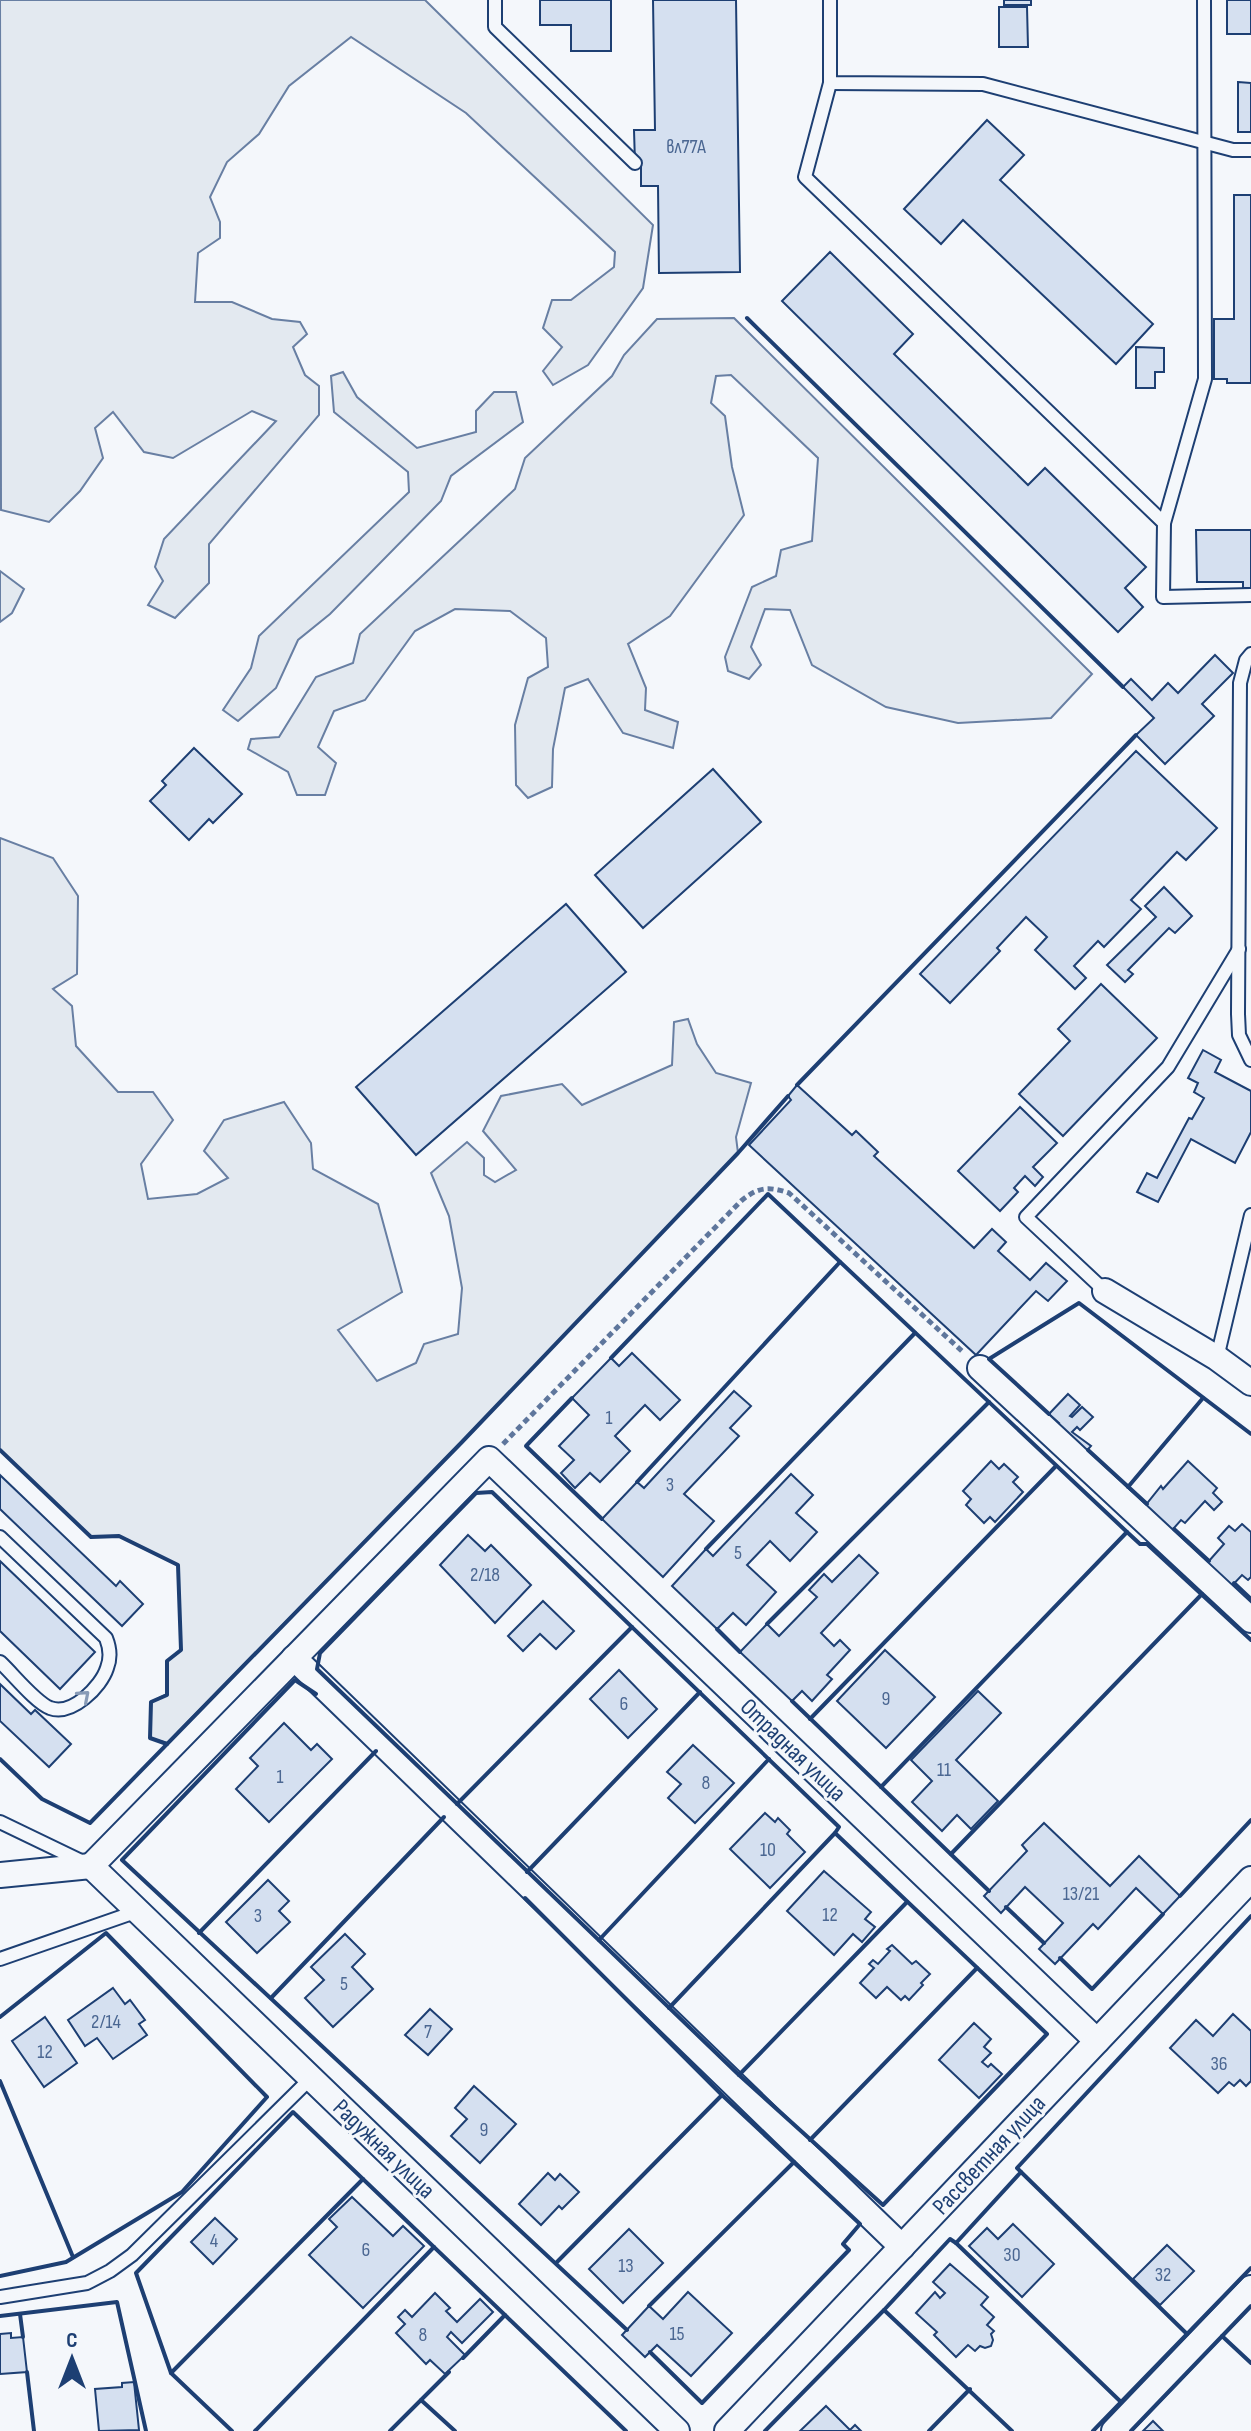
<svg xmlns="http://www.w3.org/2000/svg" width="1251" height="2431" viewBox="0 0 1251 2431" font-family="'Sofia Sans Condensed',sans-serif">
  <rect width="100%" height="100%" fill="#f4f7fb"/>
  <g fill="#e3e9f0" stroke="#687fa3" stroke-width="2">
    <path d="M0,0H425L653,225L643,288L588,365L553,385L543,371L562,347L543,328L552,300H571L614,267L615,252L466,113L351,37L289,86L259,134L227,162L210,197L220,222V238L198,253L195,302H232L272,319L300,322L307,334L293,347L305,375L319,386V415L209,544V583L175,618L148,605L163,581L155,567L164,539L276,421L252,411L173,458L144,452L113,412L95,428L103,458L80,491L49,522L1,510Z"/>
    <path d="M734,318L1092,674L1051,718L958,723L886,707L812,665L790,610L765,609L751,647L761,665L749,679L728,671L725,657L752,587L776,576L781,550L812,541L818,458L731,375L716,376L711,403L725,416L732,467L744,515L670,616L628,644L646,688L645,710L678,722L673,748L623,733L588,679L565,688L553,749L552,787L528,798L516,785L515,725L528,678L548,667L546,638L510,611L455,609L415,631L365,700L334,711L318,747L336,763L325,795H297L288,772L248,749L251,739L279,737L316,677L353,663L360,634L515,489L525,458L612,376L624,355L657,319Z"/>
    <path d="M343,372L357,397L417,448L476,432V411L494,392H516L523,422L451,476L441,501L330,614L298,640L276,688L238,721L223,710L251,668L259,636L409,492L408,472L334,412L331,376Z"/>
    <path d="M0,571L24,589L12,613L0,622Z"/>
    <path d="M0,838L53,858L78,896L77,974L53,989L72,1006L76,1046L118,1092H153L173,1120L141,1164L148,1199L197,1194L228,1178L204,1151L224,1120L284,1102L311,1143L313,1169L378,1204L402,1292L338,1330L377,1381L416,1363L424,1344L458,1334L462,1288L449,1216L431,1173L467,1142L484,1158V1175L495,1182L516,1170L483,1131L501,1096L562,1084L582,1105L672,1065L674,1022L688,1019L697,1044L716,1073L751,1083L736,1137L738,1153L462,1442L167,1743L150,1738L151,1702L167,1694V1661L181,1650L178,1565L119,1536L91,1537L0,1450Z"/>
  </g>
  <g fill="#d5e0f0" stroke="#1d3f73" stroke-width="2">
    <path d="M540,0H611V51H571V25H540Z"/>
    <path d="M653,0H736L740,272L659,273L658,186H641V163H635L634,130H655Z"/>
    <rect x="1004" y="0" width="27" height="5"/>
    <rect x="1227" y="0" width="24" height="34"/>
    <path d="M999,7H1027L1028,47H999Z"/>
    <path d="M1238,82L1251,83V132H1238Z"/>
    <path d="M987,120L1024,155L1000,180L1153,324L1116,364L963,220L941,244L904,209Z"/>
    <path d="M1234,195H1251V383H1227V379H1214V319H1234Z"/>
    <path d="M830,252L913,334L894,354L1028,485L1045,468L1146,567L1125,588L1143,607L1118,632L782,301Z"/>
    <path d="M1136,347L1164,348V372H1155V388H1136Z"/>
    <path d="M1196,530H1251V588H1243V582H1197Z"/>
    <path d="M1215,655L1233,673L1202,704L1214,716L1165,764L1136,735L1154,718L1123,687L1131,679L1152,700L1168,683L1178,693Z"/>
    <path d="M194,748L242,794L213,823L209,819L189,840L150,801L166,785L162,781Z"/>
    <path d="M1136,751L1217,828L1186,860L1177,852L1131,900L1141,909L1104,947L1098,941L1074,966L1086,978L1075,989L1035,950L1047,937L1026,917L997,948L1000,951L950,1003L920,974Z"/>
    <path d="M713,769L761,822L643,928L595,875Z"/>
    <path d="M1164,887L1192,916L1175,933L1169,928L1128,970L1133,974L1125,982L1107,965L1156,917L1145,906Z"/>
    <path d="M566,904L626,972L416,1155L356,1087Z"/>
    <path d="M1101,984L1157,1038L1063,1136L1019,1094L1070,1041L1058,1029Z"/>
    <path d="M1203,1050L1221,1060L1215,1072L1251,1091V1132L1235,1163L1191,1139L1158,1202L1137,1192L1147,1173L1157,1178L1189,1118L1192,1119L1204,1098L1194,1092L1198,1083L1188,1078Z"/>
    <path d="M797,1085L852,1135L856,1131L878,1152L874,1156L974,1248L992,1229L1006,1242L998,1251L1030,1280L1046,1263L1067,1281L1048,1301L1036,1291L976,1355L749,1145L791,1100L788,1096Z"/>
    <path d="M1020,1107L1057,1143L1033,1167L1043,1177L1035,1186L1025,1176L1014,1188L1018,1192L1000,1211L958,1171Z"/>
    <path d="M632,1353L680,1400L660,1420L645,1405L615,1436L630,1451L600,1482L590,1473L575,1488L561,1473L574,1460L559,1446L589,1415L572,1398L611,1358L619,1366Z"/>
    <path d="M734,1391L751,1406L730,1428L739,1436L684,1494L714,1521L663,1577L602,1519L637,1482L644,1488Z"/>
    <path d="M1068,1394L1080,1405L1070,1416L1072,1417L1082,1407L1093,1417L1080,1430L1077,1427L1072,1432L1091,1446L1082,1456L1053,1429L1059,1423L1049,1414Z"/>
    <path d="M991,1461L999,1469L1004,1464L1018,1477L1013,1482L1023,1492L995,1522L990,1517L984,1523L966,1505L971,1499L963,1491Z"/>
    <path d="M1188,1461L1217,1488L1213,1493L1222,1502L1214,1510L1205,1501L1185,1523L1181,1520L1167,1536L1141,1511L1161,1486L1163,1489Z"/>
    <path d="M791,1474L813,1495L796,1513L817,1532L790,1561L770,1541L747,1565L776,1592L746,1625L733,1613L717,1629L672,1586L706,1549L713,1556Z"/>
    <path d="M0,1475L116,1586L120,1581L143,1604L122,1626L0,1509Z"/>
    <path d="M1242,1524L1251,1532V1577L1248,1580L1242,1575L1226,1592L1201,1570L1224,1544L1218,1538L1229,1526L1235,1531Z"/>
    <path d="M468,1535L485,1551L491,1545L531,1585L495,1623L440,1565Z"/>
    <path d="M859,1555L878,1573L821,1633L834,1646L840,1640L850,1650L827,1675L832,1679L812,1701L802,1691L792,1701L740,1652L767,1624L779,1636L817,1597L809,1590L824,1574L832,1582Z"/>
    <path d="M0,1561L95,1652L60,1689L0,1631Z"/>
    <path d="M543,1601L574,1631L556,1649L540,1634L523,1651L508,1636Z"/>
    <path d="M885,1650L935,1697L886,1748L837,1701Z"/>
    <path d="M619,1670L657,1709L628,1738L590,1699Z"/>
    <path d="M0,1684L31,1714L35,1710L71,1744L49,1767L0,1721Z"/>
    <path d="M978,1691L1001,1713L956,1760L998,1801L971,1829L957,1815L942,1831L912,1802L932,1781L911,1760Z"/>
    <path d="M284,1723L311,1750L317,1744L332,1759L269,1822L236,1789L258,1766L250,1758Z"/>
    <path d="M693,1745L734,1783L695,1823L668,1798L681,1784L667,1772Z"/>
    <path d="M765,1813L775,1822L778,1818L790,1830L787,1834L805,1852L770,1888L730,1849Z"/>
    <path d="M1044,1823L1110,1886L1139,1856L1180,1896L1163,1914L1136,1888L1098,1929L1093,1924L1055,1964L1039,1949L1063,1923L1025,1887L1001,1913L984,1896L1027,1851L1022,1845Z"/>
    <path d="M824,1871L871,1912L865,1919L875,1927L862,1942L853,1934L834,1955L787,1911Z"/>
    <path d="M268,1880L289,1901L279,1911L290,1922L257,1953L226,1922Z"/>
    <path d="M345,1934L365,1954L352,1967L373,1989L333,2027L305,1998L324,1980L311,1967Z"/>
    <path d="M892,1945L912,1964L916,1961L930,1974L921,1983L923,1985L909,2000L905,1996L901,2000L887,1987L876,1998L860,1983L874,1968L869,1964L873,1960L878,1964L890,1951L887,1949Z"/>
    <path d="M113,1988L125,2004L130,2000L145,2020L139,2024L147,2035L113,2059L97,2038L85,2046L68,2020Z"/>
    <path d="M430,2009L452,2029L428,2055L405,2035Z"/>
    <path d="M1233,2014L1251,2031V2081L1246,2086L1240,2080L1234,2086L1229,2082L1218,2093L1170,2048L1196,2020L1213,2036Z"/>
    <path d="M45,2017L77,2063L44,2087L12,2041Z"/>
    <path d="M974,2023L991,2039L984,2047L991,2053L982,2062L988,2067L991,2064L1002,2074L979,2098L939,2060Z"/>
    <path d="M474,2086L516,2124L480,2163L451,2136L467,2119L455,2108Z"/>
    <path d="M548,2173L555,2180L560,2174L579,2192L562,2209L559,2206L541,2225L519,2204Z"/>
    <path d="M352,2197L393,2236L403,2226L424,2246L363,2308L309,2255L337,2227L329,2219Z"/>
    <path d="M215,2218L237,2239L213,2264L191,2242Z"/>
    <path d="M1013,2224L1054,2264L1022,2297L969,2246L987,2228L998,2239Z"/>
    <path d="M629,2229L663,2263L623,2303L589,2269Z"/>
    <path d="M1167,2245L1194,2271L1160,2305L1133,2279Z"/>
    <path d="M950,2264L988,2297L981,2305L994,2317L987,2325L994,2331L991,2334L993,2340L991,2346L985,2348L980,2346L975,2351L968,2345L956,2357L934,2335L937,2332L916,2313L935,2292L940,2298L945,2293L933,2282Z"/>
    <path d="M688,2292L732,2333L691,2376L657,2345L645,2357L622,2335L649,2306L663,2319Z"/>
    <path d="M435,2293L450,2308L446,2311L457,2322L480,2299L493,2312L462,2343L451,2332L447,2337L465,2355L445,2374L430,2360L426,2364L396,2333L405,2324L398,2317L405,2310L412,2317Z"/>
    <path d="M11,2333V2338L23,2337L27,2372L0,2374V2334Z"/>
    <path d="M134,2382L139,2430L99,2431L95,2389L122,2387V2383Z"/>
    <path d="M826,2406L850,2430L855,2425L861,2431H800Z"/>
    <path d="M1153,2421L1163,2431H1143Z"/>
  </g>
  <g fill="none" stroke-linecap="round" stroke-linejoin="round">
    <defs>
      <g id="lane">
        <path d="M495,0V27L635,163"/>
        <path d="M830,0V83L983,84L1233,150H1251"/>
        <path d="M830,83L805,177L1164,523L1163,597L1251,595"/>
        <path d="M1164,523L1205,379L1204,0"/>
        <path d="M1251,654L1246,660L1240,683L1238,1014L1239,1035L1251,1060"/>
        <path d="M1105,1291L1026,1217L1168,1067L1239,949"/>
        <path d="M1217,1358L1251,1215"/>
        <path d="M0,1537L106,1638C110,1648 111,1658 107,1668C101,1687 72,1716 50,1708C35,1702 13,1674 0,1662"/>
        <path d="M0,1822L83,1862"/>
        <path d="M0,1959L138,1911"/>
        <path d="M0,2297L87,2283L110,2271L132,2255L311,2078"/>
      </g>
      <g id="street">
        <path d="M1105,1291L1217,1358L1251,1383"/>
        <path d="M980,1368L1251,1620"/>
        <path d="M294,1658L902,2247"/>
        <path d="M91,1866L489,1459L1097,2041"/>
        <path d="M91,1866L677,2431"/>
        <path d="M0,1875L91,1866"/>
        <path d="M727,2431L1251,1879"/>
        <path d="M1114,2431L1251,2288"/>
      </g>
    </defs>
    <use href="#lane" stroke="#1d3f73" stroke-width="16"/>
    <use href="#street" stroke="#1d3f73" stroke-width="28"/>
    <path stroke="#5e769c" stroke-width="5" stroke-dasharray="6 4" stroke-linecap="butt" d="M503,1444L741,1201C758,1187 768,1186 789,1193L964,1353"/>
    <use href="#lane" stroke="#f4f7fb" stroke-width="12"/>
    <use href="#street" stroke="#f4f7fb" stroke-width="24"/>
    <g stroke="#1d3f73" stroke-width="4">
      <path d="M747,318L1123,687"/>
      <path d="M797,1085L1136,735"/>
      <path d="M611,1358L768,1194L1127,1532L1140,1544H1147L1251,1640"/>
      <path d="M572,1398L526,1446L602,1519"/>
      <path d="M1049,1414L989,1359L1079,1303L1251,1434"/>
      <path d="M0,1450L91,1537L119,1536L178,1565L181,1650L167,1661V1695L151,1702L150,1738L167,1744"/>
      <path d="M1088,1450L1147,1504"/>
      <path d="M637,1482L840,1262"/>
      <path d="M1128,1487L1203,1398"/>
      <path d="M492,1492L839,1827L835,1833L1047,2034L883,2205L739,2075L317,1669L320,1653L476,1493Z"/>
      <path d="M1174,1529L1209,1561"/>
      <path d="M706,1549L915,1333"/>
      <path d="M1234,1583L1251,1599"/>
      <path d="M767,1624L989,1402"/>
      <path d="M717,1629L740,1652"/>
      <path d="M316,1694L295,1680L122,1860L627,2330"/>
      <path d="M792,1701L989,1891"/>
      <path d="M810,1719L1056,1466"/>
      <path d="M0,1759L42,1799L90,1823L462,1442L738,1153L788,1096"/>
      <path d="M881,1787L1127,1532"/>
      <path d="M457,1804L632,1627"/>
      <path d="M951,1854L1202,1594"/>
      <path d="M527,1872L700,1692"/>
      <path d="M1180,1896L1251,1820"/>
      <path d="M525,1898L722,2095L860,2224L843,2244L849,2250L702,2403L650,2352"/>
      <path d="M1006,1907L1044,1943"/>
      <path d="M199,1933L376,1751"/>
      <path d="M599,1940L769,1759"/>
      <path d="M1060,1958L1092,1989L1163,1914"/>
      <path d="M271,1998L444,1817"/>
      <path d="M669,2008L835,1833"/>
      <path d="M0,2017L106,1933L267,2097L182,2192L66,2262L0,2276"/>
      <path d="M739,2075L907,1902"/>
      <path d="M0,2081L73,2257"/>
      <path d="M810,2140L977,1968"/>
      <path d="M1021,2172L1187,2334"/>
      <path d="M956,2243L1121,2402"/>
      <path d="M557,2262L722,2095"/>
      <path d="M649,2306L794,2162"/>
      <path d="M884,2310L1012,2431"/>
      <path d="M20,2314L23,2337"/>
      <path d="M0,2316L117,2302L146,2431"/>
      <path d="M1222,2336L1251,2363"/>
      <path d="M463,2358L505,2315"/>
      <path d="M27,2372L34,2431"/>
      <path d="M171,2373L363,2179"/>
      <path d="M421,2400L455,2431"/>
      <path d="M232,2431L171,2373L136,2273L293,2112L626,2431"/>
      <path d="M255,2431L434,2247"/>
      <path d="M390,2431L449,2372"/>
      <path d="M765,2431L884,2310L950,2239L956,2243L1021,2172L1017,2168L1251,1916"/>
      <path d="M929,2431L970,2389"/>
      <path d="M1093,2431L1251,2268"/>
      <path d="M1131,2431L1251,2306"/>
    </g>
  </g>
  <defs><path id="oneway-chevron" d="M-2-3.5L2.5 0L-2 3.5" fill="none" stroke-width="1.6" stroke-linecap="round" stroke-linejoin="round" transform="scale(2)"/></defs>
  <use stroke="#889bb7" href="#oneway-chevron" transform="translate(84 1696) rotate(-41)"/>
  <g text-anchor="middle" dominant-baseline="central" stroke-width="6" stroke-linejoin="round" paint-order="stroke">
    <g font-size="20" fill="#4b6792">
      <text x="686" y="147">вл77А</text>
      <text x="609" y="1418">1</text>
      <text x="670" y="1485">3</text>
      <text x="738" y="1553">5</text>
      <text x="485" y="1575">2/18</text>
      <text x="886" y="1699">9</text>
      <text x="624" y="1704">6</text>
      <text x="944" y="1770">11</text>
      <text x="280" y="1777">1</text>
      <text x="706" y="1783">8</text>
      <text x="768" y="1850">10</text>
      <text x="1081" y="1894">13/21</text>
      <text x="830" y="1915">12</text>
      <text x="258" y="1916">3</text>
      <text x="344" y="1984">5</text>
      <text x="106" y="2022">2/14</text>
      <text x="428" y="2032">7</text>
      <text x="45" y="2052">12</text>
      <text x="1219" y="2064">36</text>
      <text x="484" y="2130">9</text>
      <text x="214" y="2241">4</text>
      <text x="366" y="2250">6</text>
      <text x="1012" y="2255">30</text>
      <text x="626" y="2266">13</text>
      <text x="1163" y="2275">32</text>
      <text x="677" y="2334">15</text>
      <text x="423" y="2335">8</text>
    </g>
    <g font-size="24" fill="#1d3f73" stroke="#f4f7fb">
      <text transform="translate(793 1750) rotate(44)">Отрадная улица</text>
      <text transform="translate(384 2149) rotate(44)">Радужная улица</text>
      <text transform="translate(989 2155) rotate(-47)">Рассветная улица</text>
    </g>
  </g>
  <g transform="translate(72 2359)" stroke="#f4f7fb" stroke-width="6" paint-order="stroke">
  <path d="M0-6L14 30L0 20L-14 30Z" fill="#1d3f73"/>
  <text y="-12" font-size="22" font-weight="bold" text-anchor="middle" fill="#1d3f73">С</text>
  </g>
</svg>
